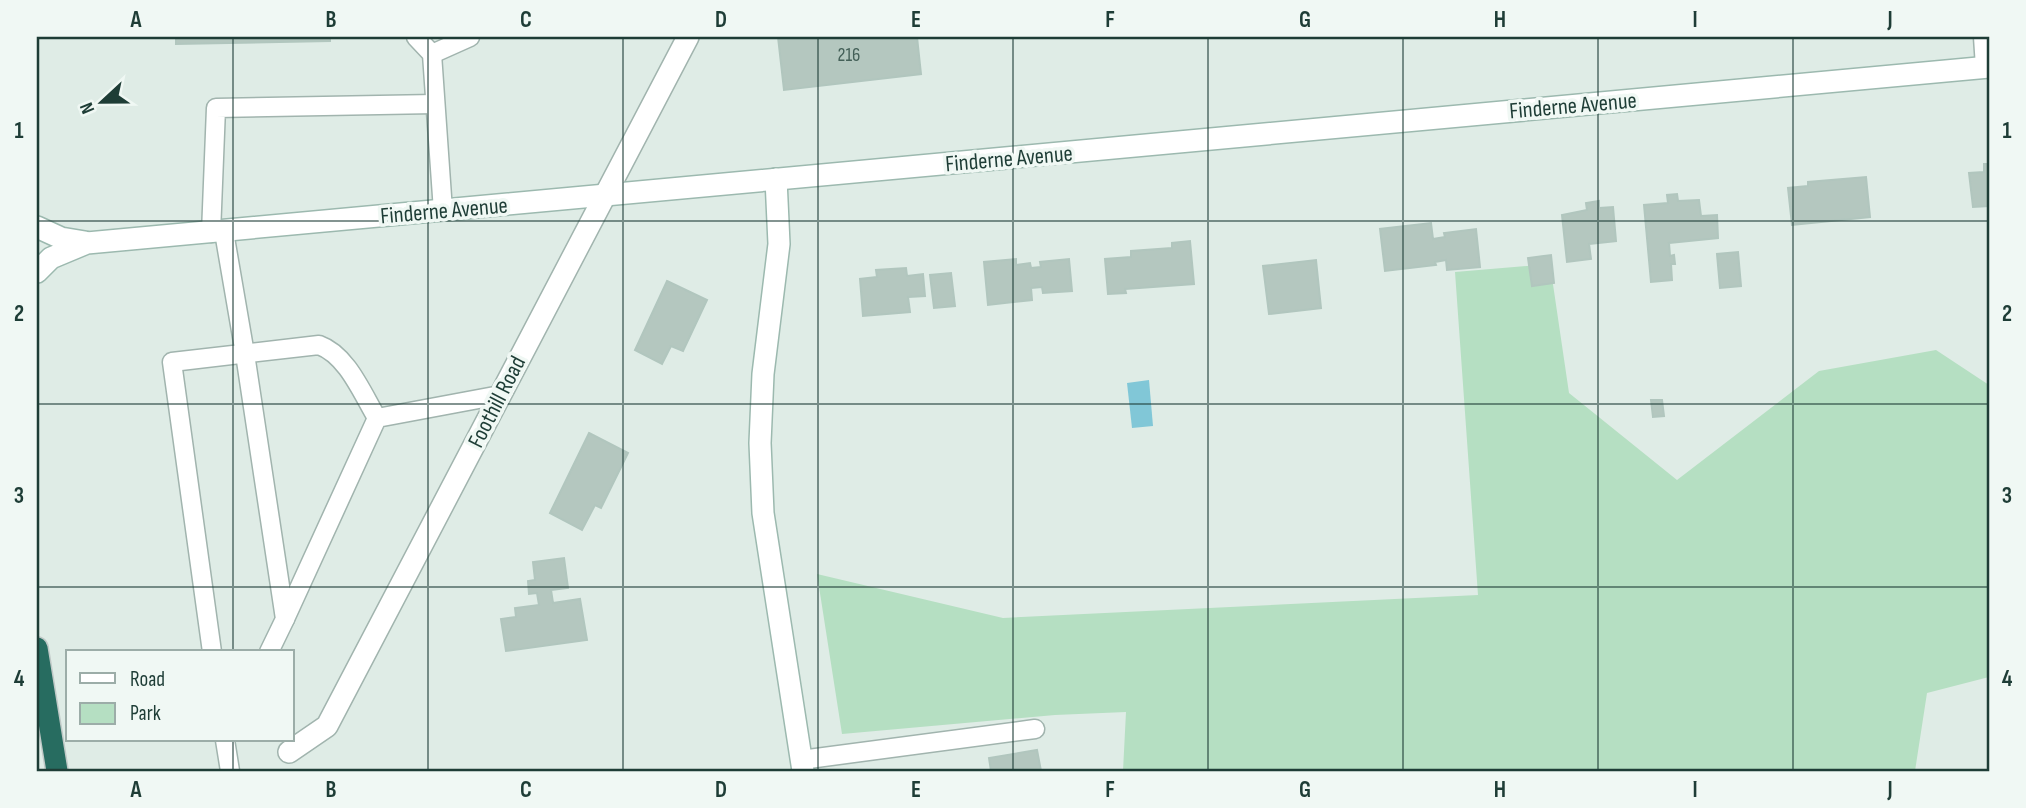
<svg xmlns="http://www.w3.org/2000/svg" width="2026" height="808" viewBox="0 0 2026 808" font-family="'Sofia Sans Condensed',sans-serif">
  <rect width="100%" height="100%" fill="#dfece6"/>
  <path fill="#b5dfc2" d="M1550,264L1569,393L1677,480L1819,371L1936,350L1989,385V677L1927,693L1915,771H1123L1126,712L1055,715L842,734L817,574L1003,618L1478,595L1455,272Z"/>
  <path fill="#81c7d7" d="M1149,380L1153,426L1132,428L1127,383Z"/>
  <g fill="#b4c7bf" stroke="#b1c6be" stroke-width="2">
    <path d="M176,37H330V41L176,44Z"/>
    <path d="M778,37H917L921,74L784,90Z"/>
    <path d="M1984,164H1989V206L1973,207L1969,173L1984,172Z"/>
    <path d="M1866,177L1870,217L1792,225L1788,188L1808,186V182Z"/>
    <path d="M1677,194L1678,201L1699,200L1701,216L1717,215L1718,238L1669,243L1670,256L1674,255L1675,264H1671L1672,280L1651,282L1644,205L1668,203L1667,195Z"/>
    <path d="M1599,201V208L1613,207L1616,241L1589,244L1591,259L1567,262L1562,215L1587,210L1586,203Z"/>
    <path d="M1431,223L1433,239L1445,237L1444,233L1476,229L1480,267L1447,270L1446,260L1435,262L1436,265L1385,271L1380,229Z"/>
    <path d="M1190,241L1194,284L1125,289L1126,293L1108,294L1105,259L1131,257V251L1172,248V243Z"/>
    <path d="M1738,252L1741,286L1720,288L1717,254Z"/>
    <path d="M1551,255L1554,283L1532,286L1528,258Z"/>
    <path d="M1016,259V265L1030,263L1031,268L1041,267L1040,262L1069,259L1072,291L1043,293L1042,287L1031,288L1032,300L988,305L984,262Z"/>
    <path d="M1316,260L1321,308L1269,314L1263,266Z"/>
    <path d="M906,268L907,276L923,274L925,296L908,297L910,312L863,316L860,279L877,277L876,270Z"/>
    <path d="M951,273L955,306L934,308L930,275Z"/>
    <path d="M667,281L707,300L683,351L671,346L662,364L635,350Z"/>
    <path d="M1651,400H1662L1664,416L1653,417Z"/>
    <path d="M589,433L628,453L601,508L595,505L582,530L550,513Z"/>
    <path d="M564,558L568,588L551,590L553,603L580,599L587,640L506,651L501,619L516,617L515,608L539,605L537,593L529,594L528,581L535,580L533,562Z"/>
    <path d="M1037,750L1041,771H991L989,758Z"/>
  </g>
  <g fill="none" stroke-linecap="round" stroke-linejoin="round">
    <defs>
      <g id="lane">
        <path d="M416,37L432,54L443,211"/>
        <path d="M1983,37L1985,67"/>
        <path d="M432,54L470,37"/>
        <path d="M224,232L245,354L285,619L269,652"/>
        <path d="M211,233L216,108L435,104"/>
        <path d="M285,619L377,418L500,395"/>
        <path d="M212,652L172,362L319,345C347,355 362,393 377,418"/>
        <path d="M225,740L230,771"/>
        <path d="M801,760L1035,729"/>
      </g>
      <path id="street" d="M289,752L327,726L688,37"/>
      <g id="secondary">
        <path d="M776,179L779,244L763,374L760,443L763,513L803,771"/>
        <path d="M37,227L61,238L85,242"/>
        <path d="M37,272L51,258L87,243L1989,67"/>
      </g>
      <path id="highway" d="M37,648L57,771"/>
    </defs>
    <use href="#lane" stroke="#a1b4ae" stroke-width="21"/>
    <use href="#street" stroke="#a1b4ae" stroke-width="24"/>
    <use href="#secondary" stroke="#9cb9af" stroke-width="24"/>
    <use href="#highway" stroke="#c0c9c7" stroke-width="24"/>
    <use href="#lane" stroke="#fff" stroke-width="18"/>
    <use href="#street" stroke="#fff" stroke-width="21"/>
    <use href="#secondary" stroke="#fff" stroke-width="21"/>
    <use href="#highway" stroke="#276c60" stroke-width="21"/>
  </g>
  <path fill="none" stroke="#1e3d36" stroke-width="2" stroke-opacity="0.55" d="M233,37V652M428,37V771M623,37V771M818,37V771M1013,37V771M1208,37V771M1403,37V771M1598,37V771M1793,37V771M37,221H1989M37,404H1989M37,587H1989M233,740V771"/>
  <g text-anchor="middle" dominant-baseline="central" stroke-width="7" stroke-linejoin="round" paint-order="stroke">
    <g font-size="19" fill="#446058">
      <text x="849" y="55">216</text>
    </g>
    <g font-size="23" fill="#1e3d36" stroke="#f0f8f4">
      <text transform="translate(1573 106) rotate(-5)">Finderne Avenue</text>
      <text transform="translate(1009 159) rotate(-5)">Finderne Avenue</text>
      <text transform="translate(444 211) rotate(-5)">Finderne Avenue</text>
      <text transform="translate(497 402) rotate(-63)">Foothill Road</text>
    </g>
  </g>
  <rect width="2026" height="808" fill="none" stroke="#f0f8f4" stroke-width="77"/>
  <rect x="66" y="650" width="228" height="91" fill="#f0f8f4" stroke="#9cada8" stroke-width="2"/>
  <rect x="80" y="673" width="35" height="10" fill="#ffffff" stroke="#9cada8" stroke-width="2"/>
  <text x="130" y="686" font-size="21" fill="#1e3d36">Road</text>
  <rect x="80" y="703" width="35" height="21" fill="#b5dfc2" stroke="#9cada8" stroke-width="2"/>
  <text x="130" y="720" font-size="21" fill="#1e3d36">Park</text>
  <g transform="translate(102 102) rotate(248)" stroke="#f0f8f4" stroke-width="5" paint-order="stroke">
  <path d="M0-5L12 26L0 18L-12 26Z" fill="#1e3d36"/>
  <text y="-10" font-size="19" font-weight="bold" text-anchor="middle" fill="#1e3d36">N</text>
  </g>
  <rect x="38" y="38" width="1950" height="732" fill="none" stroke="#1e3d36" stroke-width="2.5"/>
  <g font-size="23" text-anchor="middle" font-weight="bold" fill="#1e3d36">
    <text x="136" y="27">A</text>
    <text x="331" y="27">B</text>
    <text x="526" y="27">C</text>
    <text x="721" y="27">D</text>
    <text x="916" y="27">E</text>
    <text x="1110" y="27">F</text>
    <text x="1305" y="27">G</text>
    <text x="1500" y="27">H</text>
    <text x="1695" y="27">I</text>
    <text x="1890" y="27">J</text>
    <text x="19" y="138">1</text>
    <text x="2007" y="138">1</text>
    <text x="19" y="321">2</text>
    <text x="2007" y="321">2</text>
    <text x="19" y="503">3</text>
    <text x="2007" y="503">3</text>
    <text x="19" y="686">4</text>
    <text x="2007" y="686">4</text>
    <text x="136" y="797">A</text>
    <text x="331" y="797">B</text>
    <text x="526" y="797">C</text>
    <text x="721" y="797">D</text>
    <text x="916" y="797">E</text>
    <text x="1110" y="797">F</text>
    <text x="1305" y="797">G</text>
    <text x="1500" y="797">H</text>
    <text x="1695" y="797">I</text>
    <text x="1890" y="797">J</text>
  </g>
</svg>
